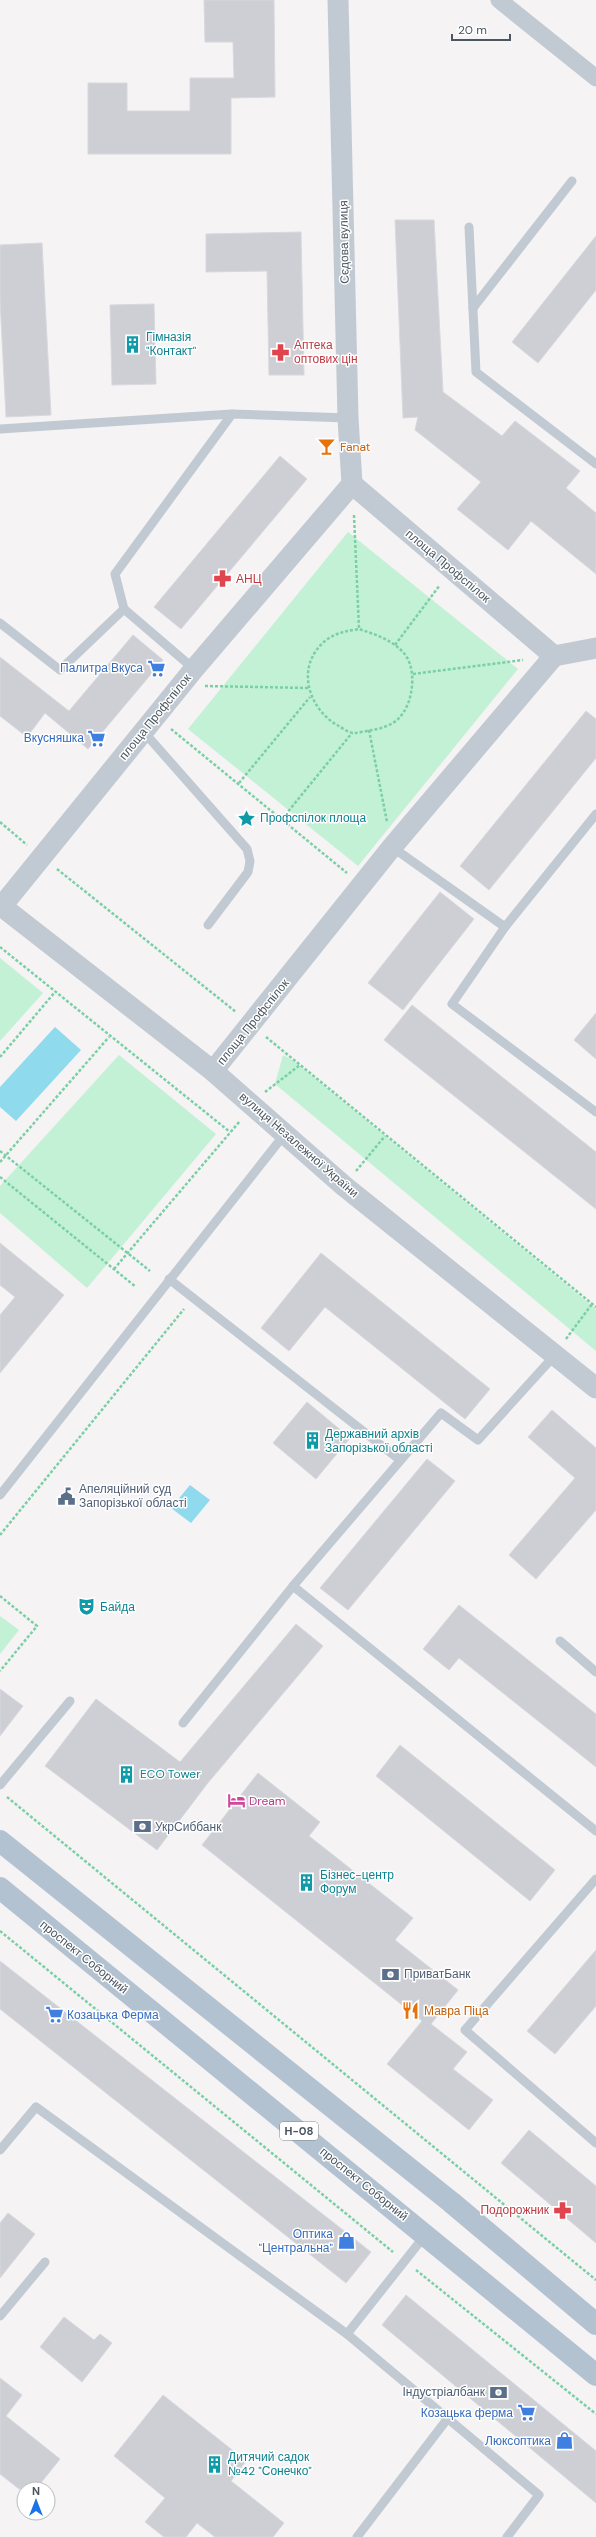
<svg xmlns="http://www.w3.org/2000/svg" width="596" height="2537" viewBox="0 0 596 2537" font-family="'DM Sans',sans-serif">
  <rect width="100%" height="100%" fill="#f5f3f3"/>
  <g fill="#c3f1d5">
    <path d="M348,532L518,669L358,866L188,729Z"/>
    <path d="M0,958L43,993L0,1041Z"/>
    <path d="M119,1055L216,1134L87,1288L0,1213V1186Z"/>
    <path d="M283,1055L294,1061L596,1309V1351L275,1084Z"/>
    <path d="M0,1616L19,1630L0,1654Z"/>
  </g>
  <g fill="#90daee">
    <path d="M55,1027L81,1050L16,1121L0,1107V1087Z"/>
    <path d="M190,1485L210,1500L191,1523L171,1508Z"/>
  </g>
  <g fill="#cdcfd5" stroke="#d7d9de">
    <path d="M204,0H274L275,97L231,98V154H88V83H127V111H190V78H234L233,42H205Z"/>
    <path d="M395,220H434L443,392L502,436L515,421L580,471L566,488L596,513V574L531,521L508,550L457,509L481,482L415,430L418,417L403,418Z"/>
    <path d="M301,232L304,375H269L267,271L206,272V234Z"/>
    <path d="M596,236V290L538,363L512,342Z"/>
    <path d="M42,243L51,415L6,417L0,300V245Z"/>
    <path d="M154,304L156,384L112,385L110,305Z"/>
    <path d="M280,456L307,479L181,629L154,607Z"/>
    <path d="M133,635L163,660L88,749L45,713L27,737L0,716V657L69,711Z"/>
    <path d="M586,711L596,719V758L489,890L460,866Z"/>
    <path d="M440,892L474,919L403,1010L368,983Z"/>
    <path d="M412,1005L596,1152V1209L384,1040Z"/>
    <path d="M596,1013V1059L574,1040Z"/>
    <path d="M0,1243L64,1295L0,1373V1315L15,1297L0,1285Z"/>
    <path d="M321,1253L490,1389L465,1419L325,1307L289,1351L261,1328Z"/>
    <path d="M307,1402L350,1438L316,1479L273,1443Z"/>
    <path d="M552,1410L596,1448V1510L536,1579L509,1555L575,1478L528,1437Z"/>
    <path d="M427,1459L455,1481L348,1610L320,1588Z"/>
    <path d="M459,1605L596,1714V1767L459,1658L449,1670L423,1649Z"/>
    <path d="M296,1624L323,1646L207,1784L157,1850L45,1766L96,1699L180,1762Z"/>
    <path d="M0,1689L23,1706L0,1736Z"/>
    <path d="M400,1745L555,1870L530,1901L376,1776Z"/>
    <path d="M258,1773L320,1822L309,1836L413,1918L395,1940L458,1990L431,2024L467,2052L453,2069L493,2100L469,2130L387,2064L422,2021L202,1845Z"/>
    <path d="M596,1950V2006L555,2054L527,2031Z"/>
    <path d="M0,1961L371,2252L346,2283L0,2009Z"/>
    <path d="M529,2130L596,2186V2243L501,2163Z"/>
    <path d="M8,2213L35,2234L0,2278V2223Z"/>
    <path d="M406,2295L596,2451V2503L382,2325Z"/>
    <path d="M64,2317L94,2340L100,2334L112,2343L82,2382L40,2347Z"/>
    <path d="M0,2378L22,2395L6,2416L60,2459L36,2489H19L0,2474Z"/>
    <path d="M163,2395L246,2461L231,2481L284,2523L273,2537H215L197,2523L186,2537H164L145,2522L165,2498L114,2456Z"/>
  </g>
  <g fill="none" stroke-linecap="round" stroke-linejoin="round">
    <g stroke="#7ad0a6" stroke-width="2.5" stroke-dasharray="3 2" stroke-linecap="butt">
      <path d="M354,515L359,629C374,634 390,639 402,651C418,666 414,703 399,718C393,725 380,729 372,730C366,731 359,733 354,733C349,733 342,728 337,725C308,708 295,666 325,641C335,633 346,631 359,629"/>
      <path d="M395,645L440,585"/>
      <path d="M413,674L523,660"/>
      <path d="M205,686L309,688"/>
      <path d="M171,729L347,873"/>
      <path d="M369,730L387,822"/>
      <path d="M239,783L310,697"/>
      <path d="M282,819L352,733"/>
      <path d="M0,822L27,845"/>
      <path d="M57,869L236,1012"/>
      <path d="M0,947L230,1132"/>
      <path d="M266,1037L596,1307"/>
      <path d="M0,1057L55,992"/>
      <path d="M265,1092L300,1065"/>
      <path d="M0,1151L150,1271"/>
      <path d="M0,1162L109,1037"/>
      <path d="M356,1171L385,1136"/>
      <path d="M0,1177L136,1287"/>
      <path d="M114,1269L240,1121"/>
      <path d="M566,1339L592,1304"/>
      <path d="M0,1535L184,1309"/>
      <path d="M0,1596L37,1626L0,1671"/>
      <path d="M7,1797L596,2280"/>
      <path d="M0,1931L393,2252"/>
      <path d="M416,2270L596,2414"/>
    </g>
    <g stroke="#c1cad2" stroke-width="9">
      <path d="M469,227L476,372L596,464"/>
      <path d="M473,308L572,181"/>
      <path d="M0,429L232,414"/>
      <path d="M0,623L60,670L124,609"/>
      <path d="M194,669L124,609L115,574L232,414L348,418"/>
      <path d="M143,731L247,849L250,861L248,872L208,925"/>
      <path d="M392,847L505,927L452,1004L596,1112"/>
      <path d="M505,927L596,814"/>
      <path d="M169,1279L400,1460"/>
      <path d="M0,1495L284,1135"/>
      <path d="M293,1586L596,1831"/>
      <path d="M560,1641L596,1672"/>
      <path d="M183,1723L293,1586L441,1413L478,1440L555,1355"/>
      <path d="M0,1785L70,1701"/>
      <path d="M596,1879L465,2030L596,2143"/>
      <path d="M0,2150L36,2107L347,2334L539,2495L507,2537"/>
      <path d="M0,2316L45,2262"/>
      <path d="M347,2334L426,2234"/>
      <path d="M357,2537L448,2418"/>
    </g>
    <path stroke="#c1cad2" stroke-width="17" d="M499,0L596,78"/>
    <g stroke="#c1cad2" stroke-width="21">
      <path d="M338,0L348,418L352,484"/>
      <path d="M554,656L596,648"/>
      <path d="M0,905L213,1071L344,1186L596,1388"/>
      <path d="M2,906L194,669L352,484"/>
      <path d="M213,1071L392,847L554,656L352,484"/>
    </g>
    <g stroke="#b3c2d1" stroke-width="22">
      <path d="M0,1841L451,2202L596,2324"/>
      <path d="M0,1888L596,2375"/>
    </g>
  </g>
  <defs>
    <symbol id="building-bare" viewBox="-9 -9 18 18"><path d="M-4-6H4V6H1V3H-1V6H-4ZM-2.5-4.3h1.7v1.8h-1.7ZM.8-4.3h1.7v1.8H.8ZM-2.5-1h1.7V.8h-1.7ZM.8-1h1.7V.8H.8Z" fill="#0f9aa8" stroke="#fff" stroke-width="2.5" paint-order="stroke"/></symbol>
    <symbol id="pharmacy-bare" viewBox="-9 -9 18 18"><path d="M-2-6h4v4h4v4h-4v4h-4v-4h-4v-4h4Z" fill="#e0444e" stroke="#fff" stroke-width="2.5" paint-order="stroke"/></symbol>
    <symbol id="bar-bare" viewBox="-9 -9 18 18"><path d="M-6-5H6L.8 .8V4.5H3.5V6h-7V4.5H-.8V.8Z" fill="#e8710a" stroke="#fff" stroke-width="2.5" paint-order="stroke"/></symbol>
    <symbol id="supermarket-bare" viewBox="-9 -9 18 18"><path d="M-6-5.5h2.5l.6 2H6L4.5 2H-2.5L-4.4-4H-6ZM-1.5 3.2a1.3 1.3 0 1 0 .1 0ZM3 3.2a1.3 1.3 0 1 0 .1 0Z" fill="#3f7fe0" stroke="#fff" stroke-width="2.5" paint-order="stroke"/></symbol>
    <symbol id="sight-bare" viewBox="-9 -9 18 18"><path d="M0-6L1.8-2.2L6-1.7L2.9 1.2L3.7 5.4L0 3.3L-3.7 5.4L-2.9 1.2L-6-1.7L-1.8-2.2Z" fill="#0f9aa8" stroke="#fff" stroke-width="2.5" paint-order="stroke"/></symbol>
    <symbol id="civic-bare" viewBox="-9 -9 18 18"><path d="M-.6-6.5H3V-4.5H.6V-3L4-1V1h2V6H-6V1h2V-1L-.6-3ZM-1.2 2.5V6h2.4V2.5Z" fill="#5c6f8a" stroke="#fff" stroke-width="2.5" paint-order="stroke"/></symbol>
    <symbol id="theatre-bare" viewBox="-9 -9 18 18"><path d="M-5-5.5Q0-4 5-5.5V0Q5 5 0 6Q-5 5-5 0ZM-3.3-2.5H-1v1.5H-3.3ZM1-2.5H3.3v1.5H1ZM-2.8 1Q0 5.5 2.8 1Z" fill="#0f9aa8" stroke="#fff" stroke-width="2.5" paint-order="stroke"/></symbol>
    <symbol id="hotel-bare" viewBox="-9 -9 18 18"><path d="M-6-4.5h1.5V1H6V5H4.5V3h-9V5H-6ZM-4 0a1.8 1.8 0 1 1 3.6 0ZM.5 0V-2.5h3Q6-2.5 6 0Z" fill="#d1479c" stroke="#fff" stroke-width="2.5" paint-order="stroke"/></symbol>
    <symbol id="bank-bare" viewBox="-9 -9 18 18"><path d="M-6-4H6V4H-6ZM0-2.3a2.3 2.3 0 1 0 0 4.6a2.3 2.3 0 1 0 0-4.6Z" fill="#5c6f8a" stroke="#fff" stroke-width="2.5" paint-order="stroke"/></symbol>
    <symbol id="restaurant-bare" viewBox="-9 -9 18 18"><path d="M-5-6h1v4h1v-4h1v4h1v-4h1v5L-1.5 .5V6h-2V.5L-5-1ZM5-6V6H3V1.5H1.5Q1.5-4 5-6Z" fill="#e8710a" stroke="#fff" stroke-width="2.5" paint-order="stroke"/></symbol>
    <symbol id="shop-bare" viewBox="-9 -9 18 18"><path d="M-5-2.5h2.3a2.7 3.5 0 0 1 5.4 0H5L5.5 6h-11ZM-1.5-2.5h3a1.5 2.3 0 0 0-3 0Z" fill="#3f7fe0" stroke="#fff" stroke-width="2.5" paint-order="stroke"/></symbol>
  </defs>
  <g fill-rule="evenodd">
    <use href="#building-bare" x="120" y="332" width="25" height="25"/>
    <use href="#pharmacy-bare" x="268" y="340" width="25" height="25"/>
    <use href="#bar-bare" x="314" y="434" width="25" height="25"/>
    <use href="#pharmacy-bare" x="210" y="566" width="25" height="25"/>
    <use href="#supermarket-bare" x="144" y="656" width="25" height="25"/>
    <use href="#supermarket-bare" x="84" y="726" width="25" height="25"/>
    <use href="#sight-bare" x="234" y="806" width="25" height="25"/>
    <use href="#building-bare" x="300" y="1428" width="25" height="25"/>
    <use href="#civic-bare" x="54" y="1484" width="25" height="25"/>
    <use href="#theatre-bare" x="74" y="1594" width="25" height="25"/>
    <use href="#building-bare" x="114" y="1762" width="25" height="25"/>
    <use href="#hotel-bare" x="224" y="1788" width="25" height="25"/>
    <use href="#bank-bare" x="130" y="1814" width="25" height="25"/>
    <use href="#building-bare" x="294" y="1870" width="25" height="25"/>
    <use href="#bank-bare" x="378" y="1962" width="25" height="25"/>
    <use href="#restaurant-bare" x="398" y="1998" width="25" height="25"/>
    <use href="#supermarket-bare" x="42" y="2002" width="25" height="25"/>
    <use href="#pharmacy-bare" x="550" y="2198" width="25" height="25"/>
    <use href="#shop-bare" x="334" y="2228" width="25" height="25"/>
    <use href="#bank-bare" x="486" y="2380" width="25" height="25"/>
    <use href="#supermarket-bare" x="514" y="2400" width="25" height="25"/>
    <use href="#shop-bare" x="552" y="2428" width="25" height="25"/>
    <use href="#building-bare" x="202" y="2452" width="25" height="25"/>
  </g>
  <g text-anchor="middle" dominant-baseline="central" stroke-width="3" stroke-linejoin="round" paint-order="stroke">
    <rect fill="#fff" stroke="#808990" stroke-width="1" x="280" y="2122" width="38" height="18" rx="3"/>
    <g font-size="11" font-weight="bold" fill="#4a5661">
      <text x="299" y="2131">Н-08</text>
    </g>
    <g font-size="12" fill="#4a5661" stroke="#fff">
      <text transform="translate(344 242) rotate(-91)">Сєдова вулиця</text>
      <text transform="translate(448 566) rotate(40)">площа Профспілок</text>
      <text transform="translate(155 717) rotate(-51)">площа Профспілок</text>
      <text transform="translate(253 1022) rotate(-51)">площа Профспілок</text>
      <text transform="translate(299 1145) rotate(41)">вулиця Незалежної України</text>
      <text transform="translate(84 1957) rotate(39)">проспект Соборний</text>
      <text transform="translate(364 2184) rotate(39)">проспект Соборний</text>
    </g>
    <g font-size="12" fill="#0d838f" stroke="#fff" text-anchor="start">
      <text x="146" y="337">Гімназія<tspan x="146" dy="14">"Контакт"</tspan></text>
      <text x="260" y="818">Профспілок площа</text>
      <text x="325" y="1434">Державний архів<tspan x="325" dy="14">Запорізької області</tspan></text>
      <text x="100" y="1607">Байда</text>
      <text x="140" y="1774">ECO Tower</text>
      <text x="320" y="1875">Бізнес-центр<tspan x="320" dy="14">Форум</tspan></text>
      <text x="228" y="2457">Дитячий садок<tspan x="228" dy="14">№42 "Сонечко"</tspan></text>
    </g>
    <g font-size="12" fill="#be3a42" stroke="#fff" text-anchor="start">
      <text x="294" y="345">Аптека<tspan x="294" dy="14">оптових цін</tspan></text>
      <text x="236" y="579">АНЦ</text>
      <text x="549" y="2210" text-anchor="end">Подорожник</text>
    </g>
    <g font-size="12" fill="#c56008" stroke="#fff" text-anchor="start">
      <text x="340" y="447">Fanat</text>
      <text x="424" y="2011">Мавра Піца</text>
    </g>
    <g font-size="12" fill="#366cbe" stroke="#fff" text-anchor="end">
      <text x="143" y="668">Палитра Вкуса</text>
      <text x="84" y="738">Вкусняшка</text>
      <text x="67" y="2015" text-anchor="start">Козацька Ферма</text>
      <text x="333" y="2234">Оптика<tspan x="333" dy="14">"Центральна"</tspan></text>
      <text x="513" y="2413">Козацька ферма</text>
      <text x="551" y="2441">Люксоптика</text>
    </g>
    <g font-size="12" fill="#4e5e75" stroke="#fff" text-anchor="start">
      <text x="79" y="1489">Апеляційний суд<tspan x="79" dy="14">Запорізької області</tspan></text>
      <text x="155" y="1827">УкрСиббанк</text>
      <text x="404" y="1974">ПриватБанк</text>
      <text x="485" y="2392" text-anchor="end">Індустріалбанк</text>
    </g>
    <g font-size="12" fill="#b23c85" stroke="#fff" text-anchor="start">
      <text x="249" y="1801">Dream</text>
    </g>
  </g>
  <g transform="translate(36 2501)"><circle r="19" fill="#ffffff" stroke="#b7bbc0"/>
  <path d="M0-3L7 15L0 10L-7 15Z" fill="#1a73e8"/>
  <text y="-6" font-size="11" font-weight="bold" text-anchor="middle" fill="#4a5661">N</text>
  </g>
  <path d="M452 34v6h58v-6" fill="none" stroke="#4a5661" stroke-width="2"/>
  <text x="458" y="34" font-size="12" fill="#4a5661" stroke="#ffffff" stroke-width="3" paint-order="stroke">20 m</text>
</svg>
